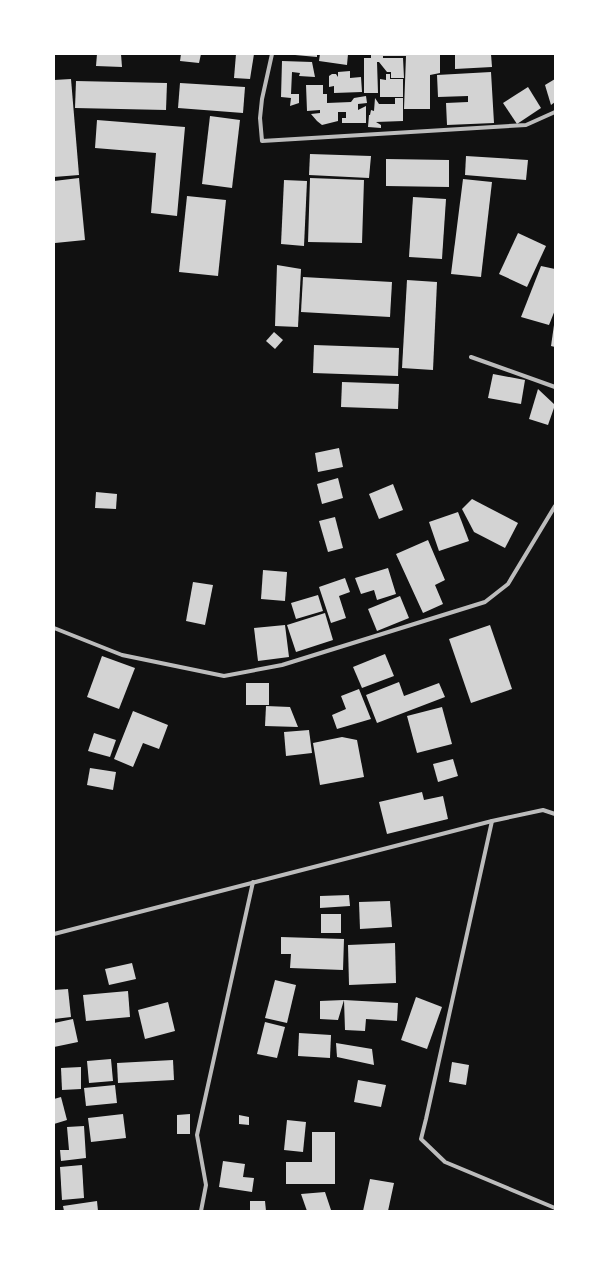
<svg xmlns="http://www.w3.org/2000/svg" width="609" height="1265" viewBox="0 0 609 1265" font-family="'Roboto Condensed',sans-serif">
  <rect width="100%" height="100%" fill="#111"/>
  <g fill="#d3d3d3">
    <path d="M97,54H121L122,67L96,66Z"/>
    <path d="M181,54H201L199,63L180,61Z"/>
    <path d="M236,54H254L250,79L234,78Z"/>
    <path d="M295,54H317V57L295,55Z"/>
    <path d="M320,54H348L347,65L319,61Z"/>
    <path d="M371,54H440V73L430,75V109H404L406,56H383V58H403L404,78H391V72H387L379,62H377L378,93H364V58H371Z"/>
    <path d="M455,54H491L492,67L455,69Z"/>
    <path d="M282,61L312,62L315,77L299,76L300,73L292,72L291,94H299V103L290,106L291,98L281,97Z"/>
    <path d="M350,71V78L361,77L362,92L334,93V86L329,87V76L332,74H336L338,77V72Z"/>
    <path d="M491,72L494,123L447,125L446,103L468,102V96L438,97L437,75Z"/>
    <path d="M386,74H390V79H403V97H380V79L386,80Z"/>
    <path d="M71,79L79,175L54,177V80Z"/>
    <path d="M555,79V102L551,105L545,85Z"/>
    <path d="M76,81L167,83L166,110L75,108Z"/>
    <path d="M180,83L245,87L243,113L178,108Z"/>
    <path d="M306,85H323V94H327V103L351,102L354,98L366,96L367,103L358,104V110L366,106V123H342V118H346V112H338V121L322,125L317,121L311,114L320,113V110L307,111Z"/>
    <path d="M528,87L541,108L517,124L503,103Z"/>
    <path d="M375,98L379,104H395V98H403V121L376,122L381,125V128L368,127L369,115H370L371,110L374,111Z"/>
    <path d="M210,116L240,120L232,188L202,184Z"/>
    <path d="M97,120L185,127L177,216L151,213L156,153L95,148Z"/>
    <path d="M310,154L371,156L369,178L309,175Z"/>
    <path d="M466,156L528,160L526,180L465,175Z"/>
    <path d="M386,159L449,160V187L386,186Z"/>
    <path d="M79,178L85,240L55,243L54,181Z"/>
    <path d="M310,178L364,180L362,243L308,242Z"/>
    <path d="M463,179L492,182L481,277L451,274Z"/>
    <path d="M284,180L307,181L304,246L281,244Z"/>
    <path d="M187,196L226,200L218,276L179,272Z"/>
    <path d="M413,197L446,199L442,259L409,257Z"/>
    <path d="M518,233L546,246L527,287L499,274Z"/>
    <path d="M277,265L301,269L298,327L275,326Z"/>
    <path d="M541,266L555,269V310L549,325L521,317Z"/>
    <path d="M303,277L392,282L390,317L301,312Z"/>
    <path d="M407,280L437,282L433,370L402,368Z"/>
    <path d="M554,325H555V347L551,346Z"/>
    <path d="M274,332L283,340L275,349L266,341Z"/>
    <path d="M314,345L399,348L398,376L313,373Z"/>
    <path d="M493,374L525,380L521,404L488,398Z"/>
    <path d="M342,382L399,384L398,409L341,407Z"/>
    <path d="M538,389L555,405L548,425L529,419Z"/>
    <path d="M339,448L343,467L318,472L315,453Z"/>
    <path d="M338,478L343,498L322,504L317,484Z"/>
    <path d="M393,484L403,510L379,519L369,494Z"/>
    <path d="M96,492L117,494L116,509L95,508Z"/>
    <path d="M472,499L518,523L505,548L474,532L462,509Z"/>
    <path d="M458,512L469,541L439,551L429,522Z"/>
    <path d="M335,517L343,548L328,552L319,521Z"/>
    <path d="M428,540L445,580L435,585L443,604L423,613L396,554Z"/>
    <path d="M388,568L396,594L377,600L374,590L361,594L355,578Z"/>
    <path d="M263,570L287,572L285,601L261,599Z"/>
    <path d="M345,578L350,592L339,596L346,618L331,623L319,587Z"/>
    <path d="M193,582L213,585L205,625L186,621Z"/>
    <path d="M318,595L323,611L296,619L291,603Z"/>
    <path d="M400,596L409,618L377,631L368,609Z"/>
    <path d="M325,613L333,640L296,652L287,625Z"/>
    <path d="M285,625L289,657L258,661L254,628Z"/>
    <path d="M490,625L512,689L471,703L449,639Z"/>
    <path d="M385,654L394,676L362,688L353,667Z"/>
    <path d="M102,656L135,668L119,709L87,697Z"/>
    <path d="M399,682L404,696L439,683L445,697L377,723L366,695Z"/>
    <rect x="246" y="683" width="23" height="22"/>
    <path d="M359,689L371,719L337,729L332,715L346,709L341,696Z"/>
    <path d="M266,706L290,707L298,727L265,726Z"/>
    <path d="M442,707L452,744L417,753L407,716Z"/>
    <path d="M133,711L168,725L159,749L143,743L133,767L114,759Z"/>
    <path d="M309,730L312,753L286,756L284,732Z"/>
    <path d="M94,733L116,740L110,757L88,751Z"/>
    <path d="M342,737L357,740L364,777L320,785L313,743Z"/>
    <path d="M453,759L458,776L438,782L433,764Z"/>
    <path d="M90,768L116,772L113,790L87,785Z"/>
    <path d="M422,792L424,800L443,796L448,819L387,834L379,802Z"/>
    <path d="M349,895L350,906L320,908V896Z"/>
    <path d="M390,901L392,927L360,929L359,902Z"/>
    <rect x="321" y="914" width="20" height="19"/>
    <path d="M281,937L344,939L343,970L290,968L291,954H281Z"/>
    <path d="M395,943L396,983L349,985L348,945Z"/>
    <path d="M132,963L136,979L109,985L105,969Z"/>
    <path d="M275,980L296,985L287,1023L265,1018Z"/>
    <path d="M68,989L71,1017L54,1019V990Z"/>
    <path d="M128,991L130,1017L86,1021L83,995Z"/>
    <path d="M416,997L442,1007L427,1049L401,1040Z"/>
    <path d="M344,1000L398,1003L397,1021L366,1019L365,1031L345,1030L344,1000L338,1020L320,1019V1001Z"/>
    <path d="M168,1002L175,1031L145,1039L138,1010Z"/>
    <path d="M73,1019L78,1042L54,1047V1023Z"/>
    <path d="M265,1022L285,1027L277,1058L257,1054Z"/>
    <path d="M299,1033L331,1035L330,1058L298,1056Z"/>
    <path d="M336,1043L372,1049L374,1065L337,1057Z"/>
    <path d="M111,1059L113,1081L89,1083L87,1061Z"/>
    <path d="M173,1060L174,1080L118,1083L117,1063Z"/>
    <path d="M452,1062L469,1065L466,1085L449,1082Z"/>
    <path d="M81,1067V1089L62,1090L61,1068Z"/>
    <path d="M358,1080L386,1085L381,1107L354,1102Z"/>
    <path d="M115,1085L117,1103L86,1106L84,1088Z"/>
    <path d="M61,1097L67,1120L54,1124V1099Z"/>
    <path d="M123,1114L126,1138L91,1142L88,1118Z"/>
    <path d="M190,1114V1134H177V1115Z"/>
    <path d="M239,1115L249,1117V1125L239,1124Z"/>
    <path d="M287,1120L306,1122L303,1152L284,1150Z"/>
    <path d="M84,1126L86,1158L61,1161L60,1150H69L67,1127Z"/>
    <path d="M312,1132H335V1184H286V1162H312Z"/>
    <path d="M223,1161L245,1164L243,1177L254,1178L252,1192L219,1187Z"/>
    <path d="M82,1165L84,1198L62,1200L60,1167Z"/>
    <path d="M370,1179L394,1183L388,1211H363Z"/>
    <path d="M325,1192L331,1210L327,1211H307L301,1194Z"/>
    <path d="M97,1201L98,1211H64L63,1206Z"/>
    <path d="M250,1201H265L266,1211H250Z"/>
  </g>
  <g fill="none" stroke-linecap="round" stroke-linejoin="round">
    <g stroke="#bcbcbc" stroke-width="4">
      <path d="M272,54L262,99L260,118L262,141L526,125L555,112"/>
      <path d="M471,357L555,387"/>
      <path d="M54,628L122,655L224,676L282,665L485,602L508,584L555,506"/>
      <path d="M492,821L426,1119L421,1139L445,1162L555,1208"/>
      <path d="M54,934L492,821L543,810L555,814"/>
      <path d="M201,1211L206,1185L197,1135L253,882"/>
    </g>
  </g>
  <rect width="609" height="1265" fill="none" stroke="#ffffff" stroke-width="110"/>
</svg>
